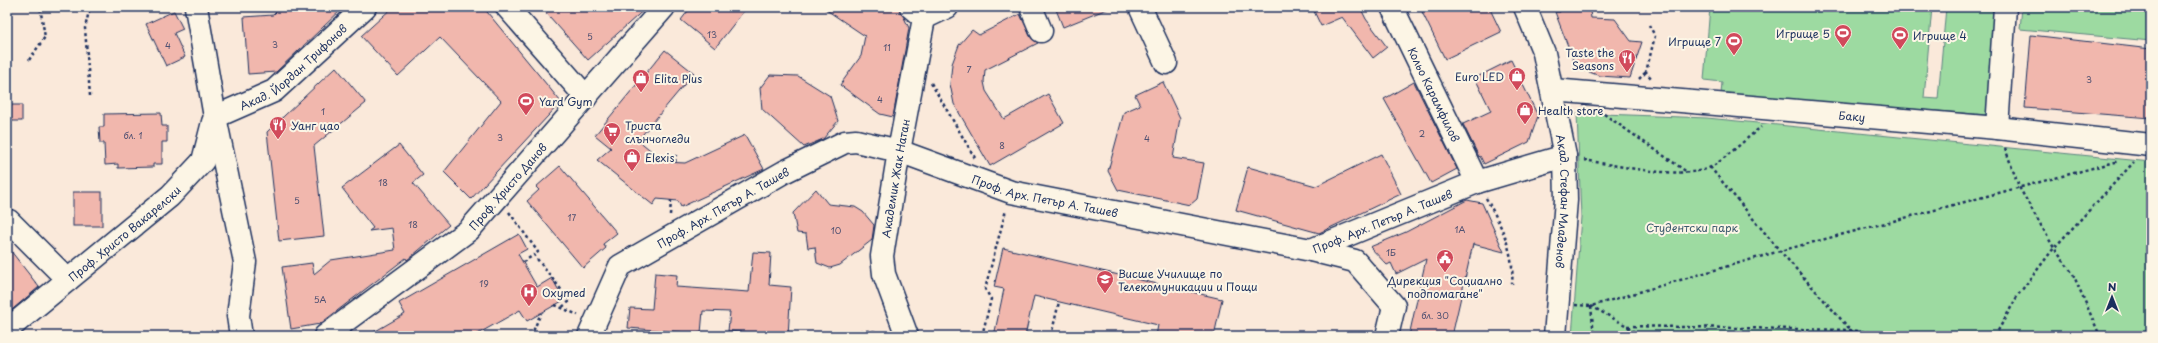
<svg xmlns="http://www.w3.org/2000/svg" width="2158" height="343" viewBox="0 0 2158 343" font-family="'Playpen Sans',sans-serif">
  <rect width="100%" height="100%" fill="#fae9da"/>
  <filter id="ink" filterUnits="userSpaceOnUse"><feTurbulence type="fractalNoise" baseFrequency=".025" numOctaves="2"/><feDisplacementMap in="SourceGraphic" scale="8" xChannelSelector="R" yChannelSelector="G"/><feConvolveMatrix kernelMatrix="1 2 1 2 8 2 1 2 1" color-interpolation-filters="sRGB"/></filter>
  <g filter="url(#ink)">
    <g fill="#9ddaa1" stroke="#5c8480">
      <path d="M1710,7H1932L1924,98L1938,99L1946,7H1996L1987,115L1721,94L1722,82L1704,80Z"/>
      <path d="M2022,7H2151V41L2020,29Z"/>
      <path d="M1577,113L1707,118L2151,162V336H1572L1581,217Z"/>
    </g>
    <g fill="#f1b7ad" stroke="#1b2f5e">
      <path d="M281,7H344L276,72L248,74L244,17L273,15Z"/>
      <path d="M393,7H483L561,102L471,199L444,172L501,101L440,37L398,76L361,36Z"/>
      <path d="M541,7H647L588,60Z"/>
      <path d="M691,7H747L715,48L681,20Z"/>
      <path d="M822,7H899L909,28L893,117L880,114L840,85L861,56L865,36Z"/>
      <path d="M1055,7H1112L1063,27Z"/>
      <path d="M1312,7H1365L1361,9L1366,19L1387,47L1373,58L1342,17L1321,26Z"/>
      <path d="M1431,7H1489L1501,32L1445,59L1422,12Z"/>
      <path d="M1560,9L1590,11L1591,18L1615,19L1631,41L1642,42L1630,78L1600,76L1581,69L1574,62L1555,12H1560Z"/>
      <path d="M174,11L183,29L174,33L185,57L166,66L146,24Z"/>
      <path d="M1020,14L1030,36L1038,43L985,70L984,82L986,91L1004,119L1048,94L1064,123L990,166L954,104L950,84L952,64L959,45L972,30L979,35Z"/>
      <path d="M2031,35L2151,49V118L2025,108Z"/>
      <path d="M665,50L694,73L638,140L665,162L685,163L745,135L764,169L681,207L678,201L657,199L653,205L597,160L611,148L595,135Z"/>
      <path d="M1511,60L1538,116L1529,142L1484,164L1480,156L1479,157L1463,124L1491,111L1475,78Z"/>
      <path d="M336,67L366,103L314,146L324,236L279,241L267,132Z"/>
      <path d="M770,75L798,76L830,96L838,121L823,139L804,147L762,109L760,88Z"/>
      <path d="M1163,82L1180,118L1173,158L1204,163L1197,199L1190,205L1118,190L1108,171L1124,112L1140,105L1135,95Z"/>
      <path d="M1414,82L1457,169L1431,183L1384,99Z"/>
      <rect x="7" y="105" width="15" height="16"/>
      <path d="M161,113L162,126H167V142H162V164H153V167L118,168V164L105,165L104,143H100L99,127H104V114Z"/>
      <path d="M399,145L423,175L413,183L449,225L412,256L407,260L406,258L320,324L291,329L282,267L312,263L314,274L331,260L395,250L392,228L369,231L373,228L342,188Z"/>
      <path d="M1381,154L1401,194L1319,233L1236,210L1248,167L1316,186Z"/>
      <path d="M560,166L617,233L603,244L606,248L583,268L527,201L539,190L536,187Z"/>
      <path d="M816,189L828,204L855,207L863,212L874,225L872,240L840,265L830,268L817,263L815,247L808,248L806,234L797,233L793,213Z"/>
      <rect x="73" y="192" width="29" height="34"/>
      <path d="M1467,200L1482,203L1504,252L1473,244L1452,336H1409L1426,259L1396,274L1391,263L1387,265L1370,247L1406,232Z"/>
      <path d="M519,234L527,249L518,254L537,287L552,278L564,300L527,321L520,310L474,336H367L405,314L399,303Z"/>
      <path d="M7,246L39,287L7,314Z"/>
      <path d="M1003,248L1222,299L1214,336H1156L1158,325L1034,296L1025,336H994L1004,289L994,287Z"/>
      <path d="M753,252L771,253L769,285L791,287L788,336H765V334L728,331L730,312L703,311L701,333H698V336H681V332L628,328L630,308L652,309L655,273L677,275L676,287L749,292Z"/>
    </g>
    <g fill="none" stroke-linecap="round" stroke-linejoin="round">
      <defs>
        <g id="minor">
          <path d="M196,7L215,117L245,262L238,316L241,336"/>
          <path d="M507,7L586,97"/>
          <path d="M911,7L924,18L947,7"/>
          <path d="M1031,7L1041,31"/>
          <path d="M1140,7L1166,63"/>
          <path id="s1" d="M1392,7L1477,182"/>
          <path id="s2" d="M1525,7L1544,53L1565,156L1566,200L1555,336"/>
          <path id="s3" d="M1553,90L1997,128L2151,145"/>
          <path id="s4" d="M215,117L274,91L365,7"/>
          <path d="M1997,128L2005,7"/>
          <path d="M9,221L68,280"/>
          <path id="s5" d="M1311,250L1477,182L1565,156"/>
          <path id="s6" d="M7,330L170,196L203,161L213,122"/>
          <path id="s7" d="M325,336L469,230L664,7"/>
          <path id="s8" d="M589,336L620,266L784,172L845,142L856,141L899,151L1011,192L1311,250L1355,261L1394,306L1387,336"/>
          <path id="s9" d="M907,336L884,274L882,256L899,151L924,18"/>
        </g>
      </defs>
      <use href="#minor" stroke="#1b2f5e" stroke-width="25"/>
      <g stroke="#1b2f5e" stroke-width="2.5" stroke-dasharray="3 3" stroke-linecap="butt">
        <path d="M1649,25L1655,36L1646,72L1651,78"/>
        <path d="M29,60L45,37L40,7"/>
        <path d="M1639,79L1646,72"/>
        <path d="M931,83L975,158"/>
        <path d="M90,96L85,28L90,7"/>
        <path d="M1604,114L1687,172"/>
        <path d="M2005,148L2019,187L2054,248L2073,274L2100,336"/>
        <path d="M1584,160C1615,165 1682,181 1711,167C1724,160 1748,137 1761,127"/>
        <path d="M675,162L676,155"/>
        <path d="M1710,167L1780,251L1856,336"/>
        <path d="M1486,198C1501,225 1515,252 1512,284"/>
        <path d="M509,212L538,252L534,255"/>
        <path d="M670,215L671,200"/>
        <path d="M523,262L534,255L570,301L561,308"/>
        <path d="M555,305L578,315"/>
        <path d="M1575,305L1591,306L1780,251L2119,161"/>
        <path d="M1591,306L1627,326L1639,336"/>
        <path d="M1591,306L1594,336"/>
        <path d="M1627,326L1850,330L1898,336"/>
        <path d="M531,336L541,313"/>
        <path d="M843,336C856,329 871,330 886,334"/>
        <path d="M982,336L991,299L985,289L1006,210"/>
        <path d="M1051,336L1059,302"/>
        <path d="M1995,336L2018,295L2054,248L2134,162"/>
      </g>
      <use href="#minor" stroke="#fcf5e5" stroke-width="22"/>
    </g>
  </g>
  <defs>
    <symbol id="stadium-pin" viewBox="-11 -11 22 30"><path d="M0 17L-7.5 6A9.5 9.5 0 1 1 7.5 6Z" fill="#d1495b" stroke="#fcf5e5"/><path d="M0-5a6.5 5 0 1 0 0 10a6.5 5 0 1 0 0-10ZM-3.5-1.8h7v3.6h-7Z" fill="#fff"/></symbol>
    <symbol id="restaurant-pin" viewBox="-11 -11 22 30"><path d="M0 17L-7.5 6A9.5 9.5 0 1 1 7.5 6Z" fill="#d1495b" stroke="#fcf5e5"/><path d="M-5-6h1v4h1v-4h1v4h1v-4h1v5L-1.5 .5V6h-2V.5L-5-1ZM5-6V6H3V1.5H1.5Q1.5-4 5-6Z" fill="#fff"/></symbol>
    <symbol id="shop-pin" viewBox="-11 -11 22 30"><path d="M0 17L-7.5 6A9.5 9.5 0 1 1 7.5 6Z" fill="#d1495b" stroke="#fcf5e5"/><path d="M-5-2.5h2.3a2.7 3.5 0 0 1 5.4 0H5L5.5 6h-11ZM-1.5-2.5h3a1.5 2.3 0 0 0-3 0Z" fill="#fff"/></symbol>
    <symbol id="supermarket-pin" viewBox="-11 -11 22 30"><path d="M0 17L-7.5 6A9.5 9.5 0 1 1 7.5 6Z" fill="#d1495b" stroke="#fcf5e5"/><path d="M-6-5.5h2.5l.6 2H6L4.5 2H-2.5L-4.4-4H-6ZM-1.5 3.2a1.3 1.3 0 1 0 .1 0ZM3 3.2a1.3 1.3 0 1 0 .1 0Z" fill="#fff"/></symbol>
    <symbol id="civic-pin" viewBox="-11 -11 22 30"><path d="M0 17L-7.5 6A9.5 9.5 0 1 1 7.5 6Z" fill="#d1495b" stroke="#fcf5e5"/><path d="M-.6-6.5H3V-4.5H.6V-3L4-1V1h2V6H-6V1h2V-1L-.6-3ZM-1.2 2.5V6h2.4V2.5Z" fill="#fff"/></symbol>
    <symbol id="university-pin" viewBox="-11 -11 22 30"><path d="M0 17L-7.5 6A9.5 9.5 0 1 1 7.5 6Z" fill="#d1495b" stroke="#fcf5e5"/><path d="M0-5L7-2L0 1L-7-2ZM-4 1L0 2.5L4 1V4Q0 6-4 4Z" fill="#fff"/></symbol>
    <symbol id="hospital-pin" viewBox="-11 -11 22 30"><path d="M0 17L-7.5 6A9.5 9.5 0 1 1 7.5 6Z" fill="#d1495b" stroke="#fcf5e5"/><path d="M-5-5h3v3.5h4V-5h3V5h-3V1.5h-4V5h-3Z" fill="#fff"/></symbol>
  </defs>
  <g fill-rule="evenodd">
    <use href="#stadium-pin" x="1833" y="23" width="20" height="27"/>
    <use href="#stadium-pin" x="1890" y="25" width="20" height="27"/>
    <use href="#stadium-pin" x="1724" y="31" width="20" height="27"/>
    <use href="#restaurant-pin" x="1617" y="48" width="20" height="27"/>
    <use href="#shop-pin" x="1507" y="66" width="20" height="27"/>
    <use href="#shop-pin" x="631" y="68" width="20" height="27"/>
    <use href="#stadium-pin" x="516" y="91" width="20" height="27"/>
    <use href="#shop-pin" x="1515" y="100" width="20" height="27"/>
    <use href="#restaurant-pin" x="268" y="115" width="20" height="27"/>
    <use href="#supermarket-pin" x="602" y="121" width="20" height="27"/>
    <use href="#shop-pin" x="622" y="147" width="20" height="27"/>
    <use href="#civic-pin" x="1435" y="248" width="20" height="27"/>
    <use href="#university-pin" x="1095" y="269" width="20" height="27"/>
    <use href="#hospital-pin" x="519" y="282" width="20" height="27"/>
  </g>
  <g text-anchor="middle" dominant-baseline="central" stroke-width="4" stroke-linejoin="round" paint-order="stroke">
    <g font-size="9" fill="#505172">
      <text x="712" y="34">13</text>
      <text x="590" y="36">5</text>
      <text x="275" y="44">3</text>
      <text x="168" y="45">4</text>
      <text x="887" y="47">11</text>
      <text x="969" y="69">7</text>
      <text x="2089" y="79">3</text>
      <text x="880" y="99">4</text>
      <text x="323" y="111">1</text>
      <text x="1422" y="133">2</text>
      <text x="133" y="135">бл. 1</text>
      <text x="500" y="137">3</text>
      <text x="1147" y="138">4</text>
      <text x="1002" y="145">8</text>
      <text x="383" y="182">18</text>
      <text x="297" y="200">5</text>
      <text x="572" y="217">17</text>
      <text x="413" y="224">18</text>
      <text x="1460" y="229">1А</text>
      <text x="836" y="230">10</text>
      <text x="1391" y="252">1Б</text>
      <text x="484" y="283">19</text>
      <text x="320" y="299">5А</text>
      <text x="1435" y="315">бл. 30</text>
    </g>
    <g font-size="11" fill="#1b2f5e" stroke="#fcf5e5" text-anchor="start">
      <text x="1830" y="33" text-anchor="end">Игрище 5</text>
      <text x="1913" y="35">Игрище 4</text>
      <text x="1721" y="41" text-anchor="end">Игрище 7</text>
      <text x="1614" y="52" text-anchor="end">Taste the<tspan x="1614" dy="13">Seasons</tspan></text>
      <text x="1504" y="76" text-anchor="end">Euro LED</text>
      <text x="654" y="78">Elita Plus</text>
      <text x="539" y="101">Yard Gym</text>
      <text x="1538" y="110">Health store</text>
      <text x="291" y="125">Уанг цао</text>
      <text x="625" y="125">Триста<tspan x="625" dy="13">слънчогледи</tspan></text>
      <text x="645" y="157">Elexis</text>
      <text x="1118" y="273">Висше Училище по<tspan x="1118" dy="13">Телекомуникации и Пощи</tspan></text>
      <text x="1445" y="280" text-anchor="middle">Дирекция "Социално<tspan x="1445" dy="13">подпомагане"</tspan></text>
      <text x="542" y="292">Oxymed</text>
    </g>
    <g font-size="11" fill="#1b2f5e" stroke="#fcf5e5">
      <text stroke="none"><textPath href="#s4" startOffset="94">Акад. Йордан Трифонов</textPath></text>
      <text stroke="none"><textPath href="#s1" startOffset="97">Кольо Карамфилов</textPath></text>
      <text stroke="none"><textPath href="#s3" startOffset="300">Баку</textPath></text>
      <text stroke="none"><textPath href="#s9" startOffset="163">Академик Жак Натан</textPath></text>
      <text stroke="none"><textPath href="#s7" startOffset="237">Проф. Христо Данов</textPath></text>
      <text stroke="none"><textPath href="#s8" startOffset="542">Проф. Арх. Петър А. Ташев</textPath></text>
      <text stroke="none"><textPath href="#s2" startOffset="200">Акад. Стефан Младенов</textPath></text>
      <text stroke="none"><textPath href="#s8" startOffset="195">Проф. Арх. Петър А. Ташев</textPath></text>
      <text stroke="none"><textPath href="#s5" startOffset="77">Проф. Арх. Петър А. Ташев</textPath></text>
      <text stroke="none"><textPath href="#s6" startOffset="152">Проф. Христо Вакарелски</textPath></text>
    </g>
    <g font-size="11" fill="#3c5a6f" stroke="#fcf5e5">
      <text x="1692" y="227">Студентски парк</text>
    </g>
  </g>
  <rect width="2158" height="343" fill="none" stroke="#fcf5e5" stroke-width="24"/>
  <rect x="12" y="12" width="2134" height="319" fill="none" stroke="#1b2f5e" stroke-width="1.5" filter="url(#ink)"/>
  <g transform="translate(2112 297)" stroke="#fcf5e5" stroke-width="3" paint-order="stroke">
  <path d="M0-3L7 15L0 10L-7 15Z" fill="#1b2f5e"/>
  <text y="-6" font-size="11" font-weight="bold" text-anchor="middle" fill="#1b2f5e">N</text>
  </g>
</svg>
